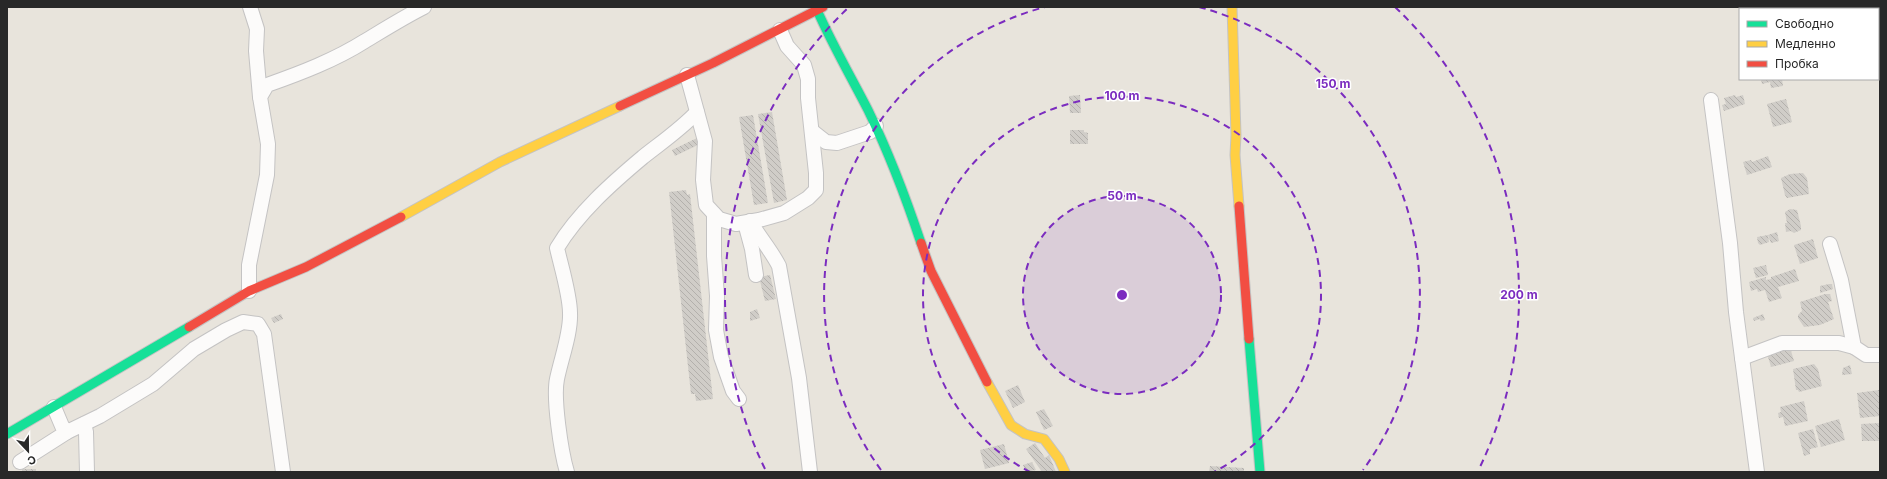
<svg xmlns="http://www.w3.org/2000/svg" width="1887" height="479" viewBox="0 0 1887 479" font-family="Inter,sans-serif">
  <defs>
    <pattern id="building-back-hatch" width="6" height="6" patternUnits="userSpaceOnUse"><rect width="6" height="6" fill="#d0cdc8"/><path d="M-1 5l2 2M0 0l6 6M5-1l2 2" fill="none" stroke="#b3b0ac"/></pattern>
  </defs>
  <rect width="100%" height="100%" fill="#e8e4dc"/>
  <g fill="url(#building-back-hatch)">
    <path d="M1761,79H1782L1783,86L1771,88L1770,82L1762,84Z"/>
    <path d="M1080,95L1081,113H1070L1069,96Z"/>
    <path d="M1735,95L1736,97L1743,95L1745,104L1724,111L1722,105L1726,104L1724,98Z"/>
    <path d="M1786,99L1792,122L1773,127L1767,104Z"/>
    <path d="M772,112L787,200L774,203L758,114Z"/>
    <path d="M753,115L768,203L754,205L739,117Z"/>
    <path d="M1070,130H1084V132L1088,133V144H1070Z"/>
    <path d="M697,138L700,144L675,156L672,150Z"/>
    <path d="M1768,156L1772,167L1747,175L1743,162L1751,160L1752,162Z"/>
    <path d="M1803,173L1807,178L1809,194L1787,198L1785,195L1781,178L1790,174Z"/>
    <path d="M686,190L687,195L690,194L713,399L696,401L695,394H691L669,192Z"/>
    <path d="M1790,209L1797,210L1801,226V230L1794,233L1791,231L1786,232L1785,223H1787L1785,212Z"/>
    <path d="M1777,232L1779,241L1771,243L1768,235Z"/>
    <path d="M1768,235L1769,242L1760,245L1758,243L1757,237Z"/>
    <path d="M1813,239L1818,258L1800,264L1794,245Z"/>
    <path d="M1766,265L1768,275L1756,278L1753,268Z"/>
    <path d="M1795,269L1799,281L1778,287L1782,298L1769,302L1765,290L1758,292L1757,289L1751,291L1749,282L1766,277V280L1771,279V277Z"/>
    <path d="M770,275L776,299L765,301L759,277Z"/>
    <path d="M1829,284H1832L1833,289L1820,293V286Z"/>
    <path d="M1825,294H1830L1832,301L1828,302L1834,319L1820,325L1804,327L1798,318V315L1802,311L1800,302Z"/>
    <path d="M757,309L760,318L750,321V312Z"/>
    <path d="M281,314L283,319L274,323L271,318Z"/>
    <path d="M1763,314L1765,320L1761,321L1760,319L1754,321L1753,318Z"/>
    <path d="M1789,344L1794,361L1771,367L1766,350Z"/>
    <path d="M1814,364L1818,369L1822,386L1799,392L1798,390H1796L1793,369Z"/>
    <path d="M1850,365L1852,374L1842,375L1843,368Z"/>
    <path d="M1018,385L1025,402L1013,408L1005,391Z"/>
    <path d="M1879,390L1880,416L1860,418L1857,393Z"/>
    <path d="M1804,401L1808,421L1785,426L1783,417L1779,418L1778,413L1781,412L1780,407Z"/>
    <path d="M1044,409L1053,426L1044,430L1036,412Z"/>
    <path d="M1839,419L1845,440L1821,447L1815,426Z"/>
    <path d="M1880,423V441H1862L1861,424Z"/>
    <path d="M1813,429L1818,447L1810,449V454L1804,456L1798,433Z"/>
    <path d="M1035,443L1045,458L1049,455L1056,472H1042L1026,449Z"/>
    <path d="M1004,444L1009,463L985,469L980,450Z"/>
    <path d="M1032,462L1036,470L1026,472L1023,465Z"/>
    <path d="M1210,466L1244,468V472H1209Z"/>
    <rect x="22" y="469" width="14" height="3"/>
  </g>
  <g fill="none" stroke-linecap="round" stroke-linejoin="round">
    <defs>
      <g id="street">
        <path d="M250,7L257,29L256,51L260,97"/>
        <path d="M1775,7V9"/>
        <path d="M687,75L705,141L703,180L706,205L719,219L736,224L759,220L784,213L808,198L816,190V173L808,98V79L804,65L787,46L780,30"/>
        <path d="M1711,100L1730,243L1736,312L1757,472"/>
        <path d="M812,131L826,142L837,143L870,132L876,126"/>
        <path d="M714,214V256L717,296L716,330L721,357L733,391L739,399"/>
        <path d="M750,221C759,237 771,250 779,266L799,378L810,472"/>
        <path d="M745,223L752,249L756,275"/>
        <path d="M1830,244L1841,280L1854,347L1866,355H1880"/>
        <path d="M249,291V265L267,175L268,144L260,97L267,85C301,73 335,60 365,41C385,29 404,17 424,7"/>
        <path d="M1742,358L1782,343H1839L1854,347"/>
        <path d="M54,407L62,426L67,432L100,416L153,384L194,349L226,330L243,322L258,324L264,334L283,472"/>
        <path d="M84,424L86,432L87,472"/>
        <path d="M20,462L67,432"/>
        <path d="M567,472C561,452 553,398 557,379C561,359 571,333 570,313C570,295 561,266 557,248C578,213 612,183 643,157C662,142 681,129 697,112"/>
      </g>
      <g id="fast">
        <path d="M817,10C832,44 851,77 868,110C889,153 906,198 921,243"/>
        <path d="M1249,339L1260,472"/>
        <path d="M7,434L189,327"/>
      </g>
      <g id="slow">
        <path d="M1232,7L1236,135L1235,155L1239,206"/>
        <path d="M401,217L500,162L620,106"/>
        <path d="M987,382L1011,425L1025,434L1044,439L1059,459L1065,472"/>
      </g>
      <g id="jam">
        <path d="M620,106L713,63L823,7"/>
        <path d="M1239,206L1249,339"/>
        <path d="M921,243L931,271L987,382"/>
        <path d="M189,327L249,291L306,267L401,217"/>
      </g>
    </defs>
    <use href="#street" stroke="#c4c3c3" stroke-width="16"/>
    <use href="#fast" stroke="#c4c3c3" stroke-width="11"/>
    <use href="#slow" stroke="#c4c3c3" stroke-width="11"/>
    <use href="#jam" stroke="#c4c3c3" stroke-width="11"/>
    <use href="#street" stroke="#fcfbfa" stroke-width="14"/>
    <use href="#fast" stroke="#16e098" stroke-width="9"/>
    <use href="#slow" stroke="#ffcf43" stroke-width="9"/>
    <use href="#jam" stroke="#f24e42" stroke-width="9"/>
  </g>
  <circle cx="1122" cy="295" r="99" fill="#7b2cbf" fill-opacity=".12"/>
  <g fill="none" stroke="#7b2cbf" stroke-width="2" stroke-dasharray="7 5">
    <circle cx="1122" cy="295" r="99"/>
    <path d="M1030 472A199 199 0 1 1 1214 472"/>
    <path d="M881 470A298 298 0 0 1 1045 7M1199 7A298 298 0 0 1 1363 470"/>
    <path d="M765 469A397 397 0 0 1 849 7M1395 7A397 397 0 0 1 1479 469"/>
  </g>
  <circle cx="1122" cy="295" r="6" fill="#7b2cbf" stroke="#fff" stroke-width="2"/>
  <g font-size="12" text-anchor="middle" font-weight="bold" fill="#7b2cbf" stroke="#fff" stroke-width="3" stroke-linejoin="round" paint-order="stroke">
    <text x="1333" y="88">150 m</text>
    <text x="1122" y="100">100 m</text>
    <text x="1122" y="200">50 m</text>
    <text x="1519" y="299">200 m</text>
  </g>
  <rect width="1887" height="479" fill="none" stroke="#282828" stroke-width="16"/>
  <rect x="1739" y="8" width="140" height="72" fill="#ffffff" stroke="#a9a9a9"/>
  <rect x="1747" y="21" width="20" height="6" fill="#16e098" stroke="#a9a9a9"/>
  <text x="1775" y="28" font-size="12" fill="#282828">Свободно</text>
  <rect x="1747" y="41" width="20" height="6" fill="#ffcf43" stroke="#a9a9a9"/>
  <text x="1775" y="48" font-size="12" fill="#282828">Медленно</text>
  <rect x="1747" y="61" width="20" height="6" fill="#f24e42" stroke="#a9a9a9"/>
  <text x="1775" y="68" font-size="12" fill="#282828">Пробка</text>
  <g transform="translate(28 451) rotate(158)" stroke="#ffffff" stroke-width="3" paint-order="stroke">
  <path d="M0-3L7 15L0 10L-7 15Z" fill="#282828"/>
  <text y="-6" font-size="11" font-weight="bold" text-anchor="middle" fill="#282828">С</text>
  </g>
</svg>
